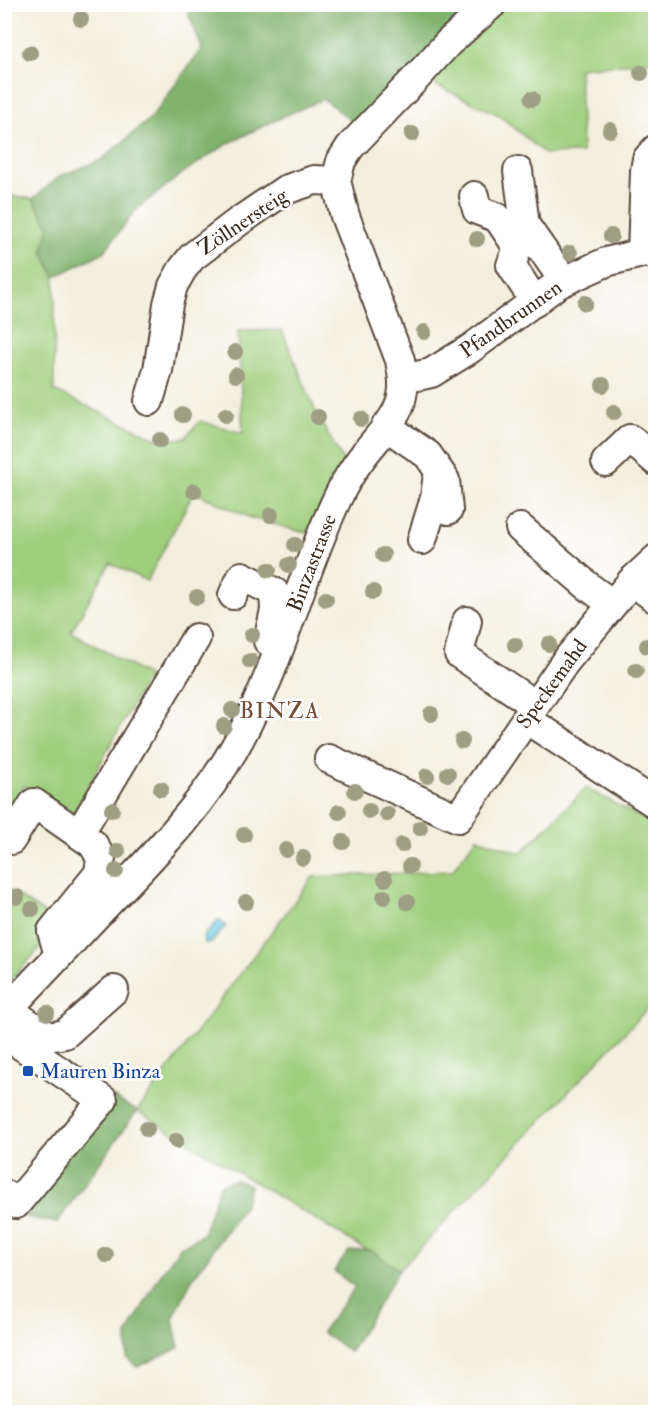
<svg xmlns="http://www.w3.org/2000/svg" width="660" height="1417" viewBox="0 0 660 1417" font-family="'IM FELL Double Pica',serif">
  <rect width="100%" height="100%" fill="#fff"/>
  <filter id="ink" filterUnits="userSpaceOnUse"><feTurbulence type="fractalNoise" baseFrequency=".0167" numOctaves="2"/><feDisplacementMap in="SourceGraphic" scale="12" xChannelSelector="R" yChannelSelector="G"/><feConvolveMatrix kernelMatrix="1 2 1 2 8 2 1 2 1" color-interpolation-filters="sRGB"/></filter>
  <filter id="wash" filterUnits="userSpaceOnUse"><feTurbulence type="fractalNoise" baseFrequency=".008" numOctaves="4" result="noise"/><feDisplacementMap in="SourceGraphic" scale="24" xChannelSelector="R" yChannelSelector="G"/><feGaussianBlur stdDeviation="1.35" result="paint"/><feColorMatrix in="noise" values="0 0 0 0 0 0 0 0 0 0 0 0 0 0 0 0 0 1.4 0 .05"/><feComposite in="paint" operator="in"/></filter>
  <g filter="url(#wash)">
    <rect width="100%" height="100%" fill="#f3efdd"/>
    <g fill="#9fcf7d" stroke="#6d7c4e" stroke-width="1.5">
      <path d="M499,5H655V61L579,68L582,153L545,154L499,115L427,81Z"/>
      <path d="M5,195L33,199L49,226L43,251L55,277L54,391L160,440L185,438L200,421L243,433L238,331L282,330L318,417L344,462L307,533L251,518L194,492L147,581L110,563L71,632L148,676L74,812L24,786L5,816Z"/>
      <path d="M586,788L655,825V1001L399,1270L137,1111L313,877L452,871L477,838L521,853Z"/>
      <path d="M4,887L50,917L40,948L5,986Z"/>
    </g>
    <g fill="#7fb26c" stroke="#5d6e45" stroke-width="1.5">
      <path d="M185,5H492L365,131L323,99L280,118L227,144L187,170L137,209L104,252L55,277L43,251L49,226L33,199L60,176L101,160L151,118L202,48Z"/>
      <path d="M111,1096L137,1111L57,1223L25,1217Z"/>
      <path d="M235,1180L250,1185L244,1206L191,1281L173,1319L179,1348L137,1367L127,1358V1335L159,1277L179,1248L203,1234L220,1184Z"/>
      <path d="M371,1250L399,1270L350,1352L322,1332L355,1287L334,1271L349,1251Z"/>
    </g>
    <path fill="#5bc0d9" stroke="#4b757c" stroke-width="1.5" d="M219,919L226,926L211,943H205L203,937Z"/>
  </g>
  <g filter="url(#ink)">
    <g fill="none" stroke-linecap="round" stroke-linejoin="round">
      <defs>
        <g id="minor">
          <path d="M518,171L525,225L564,281"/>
          <path d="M474,196L477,210L498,218L518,248L511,265L535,302"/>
          <path d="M642,253L645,171L647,159L656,149"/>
          <path d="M403,379L431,373L470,349L558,284L606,262L642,253H656"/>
          <path d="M149,401L158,370L168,304L173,286L182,270L192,257L238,222L285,190L314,180L336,181"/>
          <path d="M386,426L428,455L445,480L448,510"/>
          <path d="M606,462L630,439L656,461"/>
          <path d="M520,528L589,587L612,604"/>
          <path d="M422,540L435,498L437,481"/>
          <path d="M632,581L656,599"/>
          <path d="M233,595L242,576L274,592L275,610L268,641"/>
          <path d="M467,621L459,654L535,705"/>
          <path d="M526,719L656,804"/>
          <path d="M329,759L458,818L565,662L632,581L656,559"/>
          <path d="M79,834L196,638"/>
          <path d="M11,840L34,803L93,844L101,858L99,873L52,931L59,955"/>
          <path d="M9,1008L18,1016L48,1037L65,1034L114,990"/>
          <path d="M4,1013C39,977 73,940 107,904C156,853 207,801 240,738C281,662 300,577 337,499C344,484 353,469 363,456C376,438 398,419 402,396C405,383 402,372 400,360L345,216L336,181L341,161L350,147L417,77L448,43L492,4"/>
          <path d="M4,1034L103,1100L16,1204L4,1194"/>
        </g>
      </defs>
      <use href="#minor" stroke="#57483b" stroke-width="32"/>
      <use href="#minor" stroke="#fff" stroke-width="28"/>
    </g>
    <g fill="#9e9e83">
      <circle cx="81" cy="19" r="8"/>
      <circle cx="30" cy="53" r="8"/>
      <circle cx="641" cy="73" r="8"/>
      <circle cx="532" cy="99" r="8"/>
      <circle cx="610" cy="130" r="8"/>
      <circle cx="412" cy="134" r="8"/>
      <circle cx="611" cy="236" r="8"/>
      <circle cx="477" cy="239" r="8"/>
      <circle cx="570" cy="253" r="8"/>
      <circle cx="585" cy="303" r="8"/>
      <circle cx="424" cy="332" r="8"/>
      <circle cx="235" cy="352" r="8"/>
      <circle cx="236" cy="375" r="8"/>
      <circle cx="603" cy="385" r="8"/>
      <circle cx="614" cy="412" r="8"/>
      <circle cx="183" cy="415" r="8"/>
      <circle cx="226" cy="415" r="8"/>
      <circle cx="318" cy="417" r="8"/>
      <circle cx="361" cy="419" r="8"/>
      <circle cx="160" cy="440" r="8"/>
      <circle cx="194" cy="491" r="8"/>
      <circle cx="271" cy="515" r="8"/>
      <circle cx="295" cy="545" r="8"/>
      <circle cx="383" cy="555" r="8"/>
      <circle cx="289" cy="565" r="8"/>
      <circle cx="269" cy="570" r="8"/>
      <circle cx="373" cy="592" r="8"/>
      <circle cx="197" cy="597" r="8"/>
      <circle cx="326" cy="599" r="8"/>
      <circle cx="252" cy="635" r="8"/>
      <circle cx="549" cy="644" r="8"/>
      <circle cx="515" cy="645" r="8"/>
      <circle cx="647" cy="646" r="8"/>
      <circle cx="250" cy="661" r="8"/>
      <circle cx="636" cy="671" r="8"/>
      <circle cx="232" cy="710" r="8"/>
      <circle cx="431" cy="714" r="8"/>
      <circle cx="224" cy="726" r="8"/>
      <circle cx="462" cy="741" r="8"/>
      <circle cx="448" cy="774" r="8"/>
      <circle cx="427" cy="776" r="8"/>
      <circle cx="161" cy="789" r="8"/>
      <circle cx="355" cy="791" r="8"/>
      <circle cx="112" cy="810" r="8"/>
      <circle cx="369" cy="811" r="8"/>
      <circle cx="339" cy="812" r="8"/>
      <circle cx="387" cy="814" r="8"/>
      <circle cx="420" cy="828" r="8"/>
      <circle cx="244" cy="835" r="8"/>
      <circle cx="343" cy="842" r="8"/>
      <circle cx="402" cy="845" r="8"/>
      <circle cx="286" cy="850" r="8"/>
      <circle cx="118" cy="851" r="8"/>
      <circle cx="303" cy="858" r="8"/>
      <circle cx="410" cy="866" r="8"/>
      <circle cx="116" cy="871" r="8"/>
      <circle cx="385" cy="879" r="8"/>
      <circle cx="17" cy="897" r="8"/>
      <circle cx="384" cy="897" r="8"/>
      <circle cx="246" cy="902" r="8"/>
      <circle cx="407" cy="902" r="8"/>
      <circle cx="32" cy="909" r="8"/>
      <circle cx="47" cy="1013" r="8"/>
      <circle cx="147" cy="1129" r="8"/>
      <circle cx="176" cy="1141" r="8"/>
      <circle cx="106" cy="1255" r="8"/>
    </g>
  </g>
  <rect fill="#1a4fb4" stroke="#fff" stroke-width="2" x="22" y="1065" width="12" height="12" rx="3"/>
  <g text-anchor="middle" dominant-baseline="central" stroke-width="5" stroke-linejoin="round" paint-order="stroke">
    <g font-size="21" fill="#3b2a1e" stroke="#fff">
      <text transform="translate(243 222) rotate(-34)">Zöllnersteig</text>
      <text transform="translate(511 319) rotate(-35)">Pfandbrunnen</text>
      <text transform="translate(312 563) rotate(-69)">Binzastrasse</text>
      <text transform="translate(552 684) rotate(-54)">Speckemahd</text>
    </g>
    <g font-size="21" fill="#164399" stroke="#fff" text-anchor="start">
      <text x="40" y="1071">Mauren Binza</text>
    </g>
    <g font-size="22" letter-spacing="1.5" fill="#744e38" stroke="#fff">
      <text x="280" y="711">BINZA</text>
    </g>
  </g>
  <rect width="660" height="1417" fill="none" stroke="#fff" stroke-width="24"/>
</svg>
